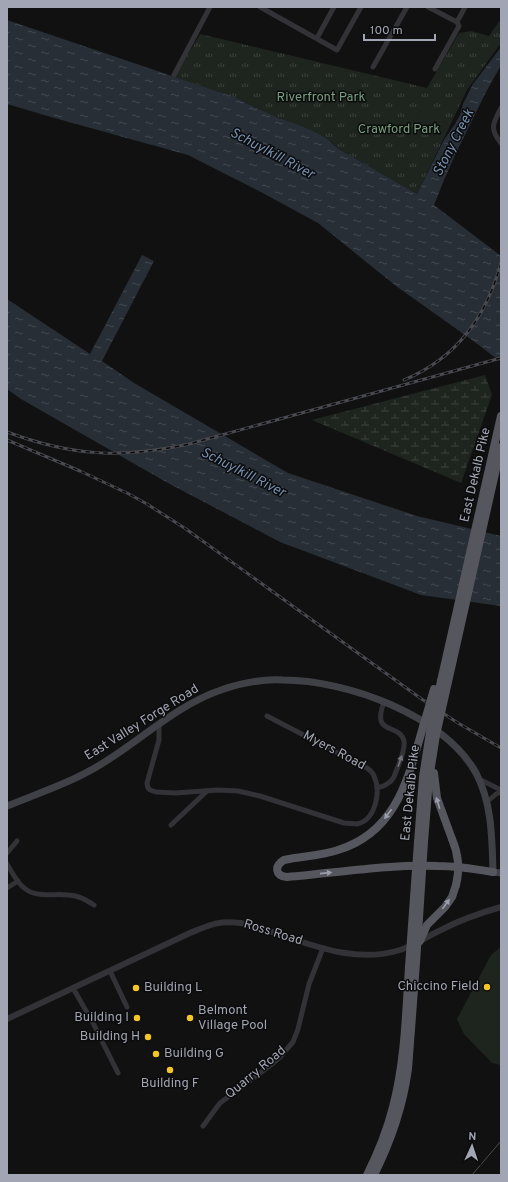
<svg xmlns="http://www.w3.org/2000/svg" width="508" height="1182" viewBox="0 0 508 1182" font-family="Overpass,sans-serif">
  <defs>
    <pattern id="wetland-marsh" width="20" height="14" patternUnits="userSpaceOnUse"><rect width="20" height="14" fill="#1d251e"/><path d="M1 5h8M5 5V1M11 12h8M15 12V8" fill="none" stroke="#3b423c"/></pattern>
    <pattern id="park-tufts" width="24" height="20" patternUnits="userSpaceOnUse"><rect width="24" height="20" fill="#1d251e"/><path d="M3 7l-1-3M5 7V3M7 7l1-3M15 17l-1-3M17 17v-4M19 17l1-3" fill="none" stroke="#3b423c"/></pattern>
    <pattern id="water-ripples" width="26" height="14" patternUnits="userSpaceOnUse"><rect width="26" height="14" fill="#272e36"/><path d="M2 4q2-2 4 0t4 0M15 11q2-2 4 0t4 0" fill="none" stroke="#434951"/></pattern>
  </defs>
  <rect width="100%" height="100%" fill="#111112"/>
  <path fill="url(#wetland-marsh)" d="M485,375L492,395L461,483L312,420Z"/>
  <path fill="url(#park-tufts)" d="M501,19V43L467,90L417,194L337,148L332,142L233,97L175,77L200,34L427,88L459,33L471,31L489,36Z"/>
  <g fill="#1d251e">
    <path d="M410,108L420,110L417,121L407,119Z"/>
    <path d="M420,110L441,115L438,125L418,121Z"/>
    <path d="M501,947V1065L492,1063L464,1034L457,1019L491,955Z"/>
  </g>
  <g fill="url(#water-ripples)">
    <path d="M7,20L234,97C249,105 264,111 279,118C297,125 325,133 337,148L417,194L444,140L455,124L460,115L463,104L473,84L501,47V65L485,94L456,153L444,180L434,205L501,256V362L472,340L396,286L318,223L259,191L188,155L51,117L7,104Z"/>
    <path d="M142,255L154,261L102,361L134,383L288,473L417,516L501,536V606L421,595L280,542L168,483L21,399L7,389V299L90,354Z"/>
  </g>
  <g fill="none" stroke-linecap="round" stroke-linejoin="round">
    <g stroke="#323237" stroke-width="5">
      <path d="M260,7L337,50L361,7"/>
      <path d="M428,7L457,22"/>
      <path d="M457,22L465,7"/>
      <path d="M317,38L334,7"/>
      <path d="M373,67L407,7"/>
      <path d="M435,69L459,26L457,22"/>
      <path d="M174,75L210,7"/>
      <path d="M501,108C493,123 489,129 501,143"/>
      <path d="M159,725V740L147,783L148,788L150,790L156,792L175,793L218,790L238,791L260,796L344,823C349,823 353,824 357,824C376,820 381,791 374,776C372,771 369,769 365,767L267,716"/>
      <path d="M479,779L501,790"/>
      <path d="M377,788C384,786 390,784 394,777C397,768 406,750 404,741C399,722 371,737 384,702"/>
      <path d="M487,802L496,794L501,792"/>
      <path d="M171,825L207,791"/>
      <path d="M7,853L17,841"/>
      <path d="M7,864C12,872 16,881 23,887C36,899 52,893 68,895C78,895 86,900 94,905"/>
      <path d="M7,888L18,881"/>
      <path d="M110,971L127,1007"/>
      <path d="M73,988L93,1023L118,1073"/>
      <path d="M203,1126L220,1103L272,1064L280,1057L293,1042L298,1029L309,984L323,948"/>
    </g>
    <path stroke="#323237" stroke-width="6" d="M7,1019L190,933C209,925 219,920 241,923C292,935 346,967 400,950C415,945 428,936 441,930C460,920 480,913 501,907"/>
    <path stroke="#404147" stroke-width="7" d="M7,806C39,793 73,782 103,763C142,739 177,705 221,690C241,683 262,679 283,680C346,680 444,715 476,773C492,803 492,838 493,872L501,873"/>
    <g stroke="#56565f" stroke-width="8">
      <path d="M441,681L501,416"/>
      <path d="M423,727C408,778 397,832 338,850C321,856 302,856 284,860C274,866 275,876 287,877C337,873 388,864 438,866C457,866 475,869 493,872"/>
      <path d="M434,773L437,798L452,839"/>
      <path d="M418,842L423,777L430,732"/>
      <path d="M424,842L429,779L436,735"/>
      <path d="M420,941L427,925L445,907L452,897L456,885"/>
      <path d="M367,1175C378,1153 387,1131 393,1107C405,1061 406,1014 409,967"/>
      <path d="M374,1175C391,1141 403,1106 408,1069L416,963"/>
    </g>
    <path stroke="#494a50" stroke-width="1" d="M472,1175L501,1141"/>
    <defs>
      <g id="rail">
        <path d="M404,380C457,358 486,317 501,263"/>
        <path d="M7,432C72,456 121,459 189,444L501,358"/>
        <path d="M7,440L80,471L129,494L147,504L186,529L423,700L458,723L501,748"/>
      </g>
    </defs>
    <use href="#rail" stroke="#494a50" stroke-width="3"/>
    <use href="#rail" stroke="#0c0c0d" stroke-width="1.5" stroke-dasharray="4.5" stroke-linecap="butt"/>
    <g stroke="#56565f" stroke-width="8">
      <path d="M423,727L434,689"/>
      <path d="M430,732L441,681"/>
      <path d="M436,735L501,447"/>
      <path d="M452,839C459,855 460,869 456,885"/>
      <path d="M416,963L424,842"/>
      <path d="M409,967L418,842"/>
    </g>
  </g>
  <defs><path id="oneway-solid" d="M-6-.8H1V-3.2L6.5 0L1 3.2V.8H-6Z"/></defs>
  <use fill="#70717b" href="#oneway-solid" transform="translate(400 761) rotate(-71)"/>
  <g fill="#9a9dab">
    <use href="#oneway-solid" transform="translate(438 803) rotate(-107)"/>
    <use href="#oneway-solid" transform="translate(388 814) rotate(127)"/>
    <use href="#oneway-solid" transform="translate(326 873) rotate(-6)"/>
    <use href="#oneway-solid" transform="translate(446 904) rotate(-54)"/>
  </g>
  <g fill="#f4c627" stroke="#0c0c0d" stroke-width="1.5">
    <circle cx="487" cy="987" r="4"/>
    <circle cx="136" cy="988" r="4"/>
    <circle cx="137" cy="1018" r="4"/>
    <circle cx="190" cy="1018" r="4"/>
    <circle cx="148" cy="1037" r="4"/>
    <circle cx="156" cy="1054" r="4"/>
    <circle cx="170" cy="1070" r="4"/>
  </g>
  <g text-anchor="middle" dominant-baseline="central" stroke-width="3" stroke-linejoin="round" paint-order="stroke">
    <g font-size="13" fill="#789f7f" stroke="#0c0c0d">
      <text x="321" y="98">Riverfront Park</text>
      <text x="399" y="130">Crawford Park</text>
    </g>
    <g font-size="13" fill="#a2a5b3" stroke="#0c0c0d">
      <text transform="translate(476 475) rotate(-77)">East Dekalb Pike</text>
      <text transform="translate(142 723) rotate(-32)">East Valley Forge Road</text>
      <text transform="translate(334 751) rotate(28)">Myers Road</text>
      <text transform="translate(411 793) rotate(-84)">East Dekalb Pike</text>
      <text transform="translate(273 933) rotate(17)">Ross Road</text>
      <text transform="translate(256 1073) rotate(-40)">Quarry Road</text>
    </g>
    <g font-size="13" fill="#a2a5b3" stroke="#0c0c0d" text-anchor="end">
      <text x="479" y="987">Chiccino Field</text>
      <text x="144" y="988" text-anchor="start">Building L</text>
      <text x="198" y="1011" text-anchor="start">Belmont<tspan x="198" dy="15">Village Pool</tspan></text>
      <text x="129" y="1018">Building I</text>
      <text x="140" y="1037">Building H</text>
      <text x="164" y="1054" text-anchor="start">Building G</text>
      <text x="170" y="1084" text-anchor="middle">Building F</text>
    </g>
    <g font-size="14" font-style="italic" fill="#778faf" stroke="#0c0c0d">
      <text transform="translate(454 143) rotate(-63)">Stony Creek</text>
      <text transform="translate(272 154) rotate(28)">Schuylkill River</text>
      <text transform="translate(243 473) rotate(27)">Schuylkill River</text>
    </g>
  </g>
  <rect width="508" height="1182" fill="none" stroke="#a2a5b3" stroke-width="16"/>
  <g transform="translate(472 1146) rotate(3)" stroke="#0c0c0d" stroke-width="3" paint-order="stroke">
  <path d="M0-3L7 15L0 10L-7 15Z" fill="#a2a5b3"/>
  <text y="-6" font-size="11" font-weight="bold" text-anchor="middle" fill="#a2a5b3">N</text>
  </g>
  <path d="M364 34v6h71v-6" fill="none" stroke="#a2a5b3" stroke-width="2"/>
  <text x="370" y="34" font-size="12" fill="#a2a5b3" stroke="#0c0c0d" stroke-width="3" paint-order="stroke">100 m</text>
</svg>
